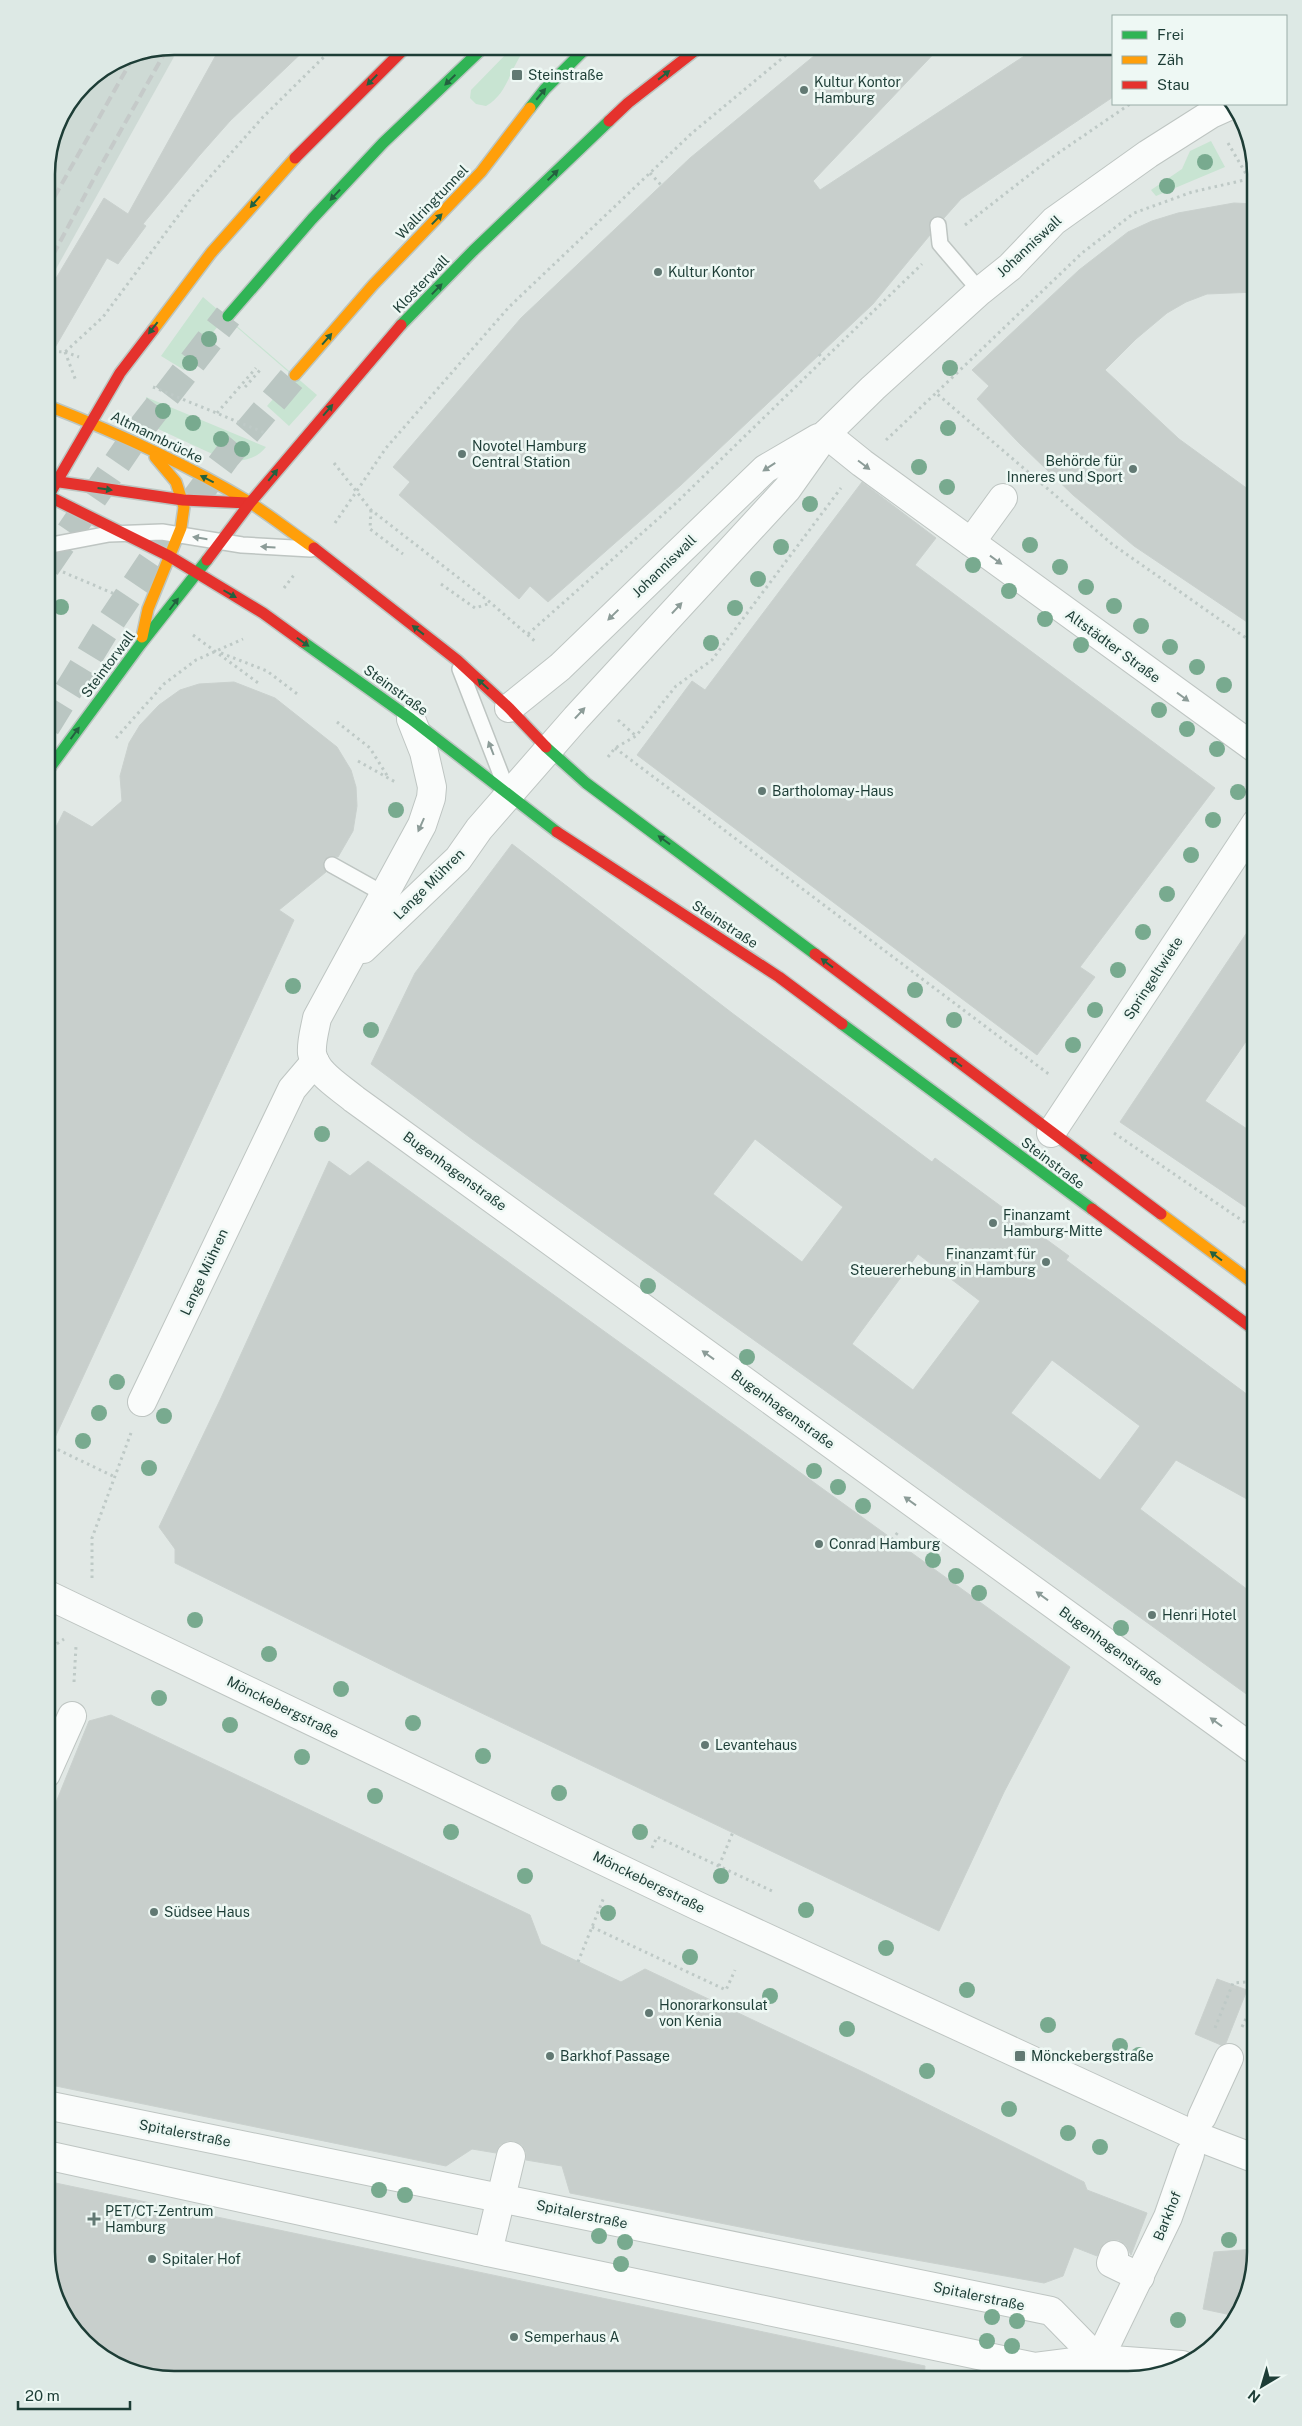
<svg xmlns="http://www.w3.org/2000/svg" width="1302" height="2426" viewBox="0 0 1302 2426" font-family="'Public Sans',sans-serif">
  <rect width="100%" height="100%" fill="#e1e8e5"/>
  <path fill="#cedad5" d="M174,46H180L46,287L47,166L56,125L84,84L126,56Z"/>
  <g fill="#c8e4d2">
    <path d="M514,46H528C509,67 509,93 486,106L476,104L470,98L471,90Z"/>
    <path d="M1247,130L1252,157L1238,132Z"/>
    <path d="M1211,141L1225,167L1156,196L1151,190L1182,169L1190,151Z"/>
    <path d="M203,297L317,395L289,426L267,406L293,376L225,317L184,370L161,356Z"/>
    <path d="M146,397L266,447C254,462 236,463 219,457L145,423Z"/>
  </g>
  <g fill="#c8cfcc" stroke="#cad1ce" fill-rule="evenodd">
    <path d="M221,46H309L230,121L199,156L143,224L146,226L118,264L107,258L46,363V295L104,198L128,214Z"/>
    <path d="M826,46H941L813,181L820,190L1038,47H1113V97L961,199L944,218L938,216L932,218L929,225L930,235L873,304L681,485L548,602L530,586L519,599L399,495L410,482L393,467L521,318L690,158Z"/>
    <path d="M1234,203L1256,204V292L1207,294L1186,302L1167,313L1136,339L1105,370L1179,439L1256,495V628L1134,546L1073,495L1019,443L977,399L989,386L972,370L1079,270L1128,232L1152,221L1178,213Z"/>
    <path d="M862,482L936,538L915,565L1215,788L1080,967L1095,977L1037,1055L637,755L692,681L705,690Z"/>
    <path d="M234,682L275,698L337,747L351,770L356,787L357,806L353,831L338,857L331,856L324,860L323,866L326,872L279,910L294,920L46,1457V847L64,811L92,827L122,801L120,776L129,743L140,725L159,705L180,690L199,684Z"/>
    <path d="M512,844L732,1013L932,1162L935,1158L1069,1256L1066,1260L1256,1401V1504L1176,1460L1140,1509L1256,1596V1701L855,1412L472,1139L371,1064L415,973ZM755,1139L843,1207L802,1262L713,1194ZM918,1254L980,1301L913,1390L852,1344ZM1052,1360L1140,1426L1100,1480L1011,1413Z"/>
    <path d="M1256,919V1027L1205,1101L1256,1135V1214L1120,1122Z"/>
    <path d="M329,1161L350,1176L368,1161L1070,1667L1004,1792L939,1931L408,1678L175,1563V1549L159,1527L221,1398Z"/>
    <path d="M111,1715L530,1915L541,1944L621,1982L645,1969L863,2072L1084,2182L1087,2190L1147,2213L1131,2255L1126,2245L1119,2240H1111L1104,2243L1097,2256L1074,2247L1063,2276L1044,2283L805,2240L570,2193L562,2166L526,2160V2152L522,2145L514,2141H507L500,2145L496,2153L472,2149L446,2166L46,2084V1827L89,1721Z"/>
    <path d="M1217,1979L1247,1990L1226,2043L1221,2045L1195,2034Z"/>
    <path d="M46,2181L925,2366L924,2380H438L410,2375V2380L166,2379L103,2358L56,2301L46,2252Z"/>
    <path d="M1256,2249L1236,2316L1203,2309L1214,2252Z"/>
  </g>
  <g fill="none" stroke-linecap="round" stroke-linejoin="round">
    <g stroke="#bac6c2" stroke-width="28" stroke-dasharray="28 14" stroke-linecap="butt">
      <path d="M195,499L227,456L295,375"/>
      <path d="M46,567L139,431L228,316"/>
      <path d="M46,727L104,632L171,532"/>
    </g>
    <defs>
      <g id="lane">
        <path d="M938,225L940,244L980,291"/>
        <path d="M46,546L109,534L162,532L242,545L311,549"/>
        <path d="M460,669L507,790"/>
        <path d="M332,865L384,894"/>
      </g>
      <g id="street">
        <path d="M826,434L862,463L1256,749"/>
        <path d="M971,542L1003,498"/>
        <path d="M509,708L560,667L765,469L818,438"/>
        <path d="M411,719L424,752L432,787L431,798L422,825L317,1018C315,1029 311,1042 312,1053C315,1073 340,1087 354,1099L1256,1751"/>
        <path d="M363,949L458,859L479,829L576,718L787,489L826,434L873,388L980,291L1010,267L1054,221L1148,154L1211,114L1231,105"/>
        <path d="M1051,1133L1256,823"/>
        <path d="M142,1402L292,1089L315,1062"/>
        <path d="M46,1594L702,1908L1196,2136L1256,2159"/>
        <path d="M46,1774L72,1716"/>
        <path d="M46,2105L1051,2311L1098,2359L1182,2365"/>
        <path d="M1202,2117L1229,2058"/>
        <path d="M46,2155L488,2252L1035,2367L1098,2359"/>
        <path d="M488,2252L511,2156"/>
        <path d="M1114,2255L1111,2263L1140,2277"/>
        <path d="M1089,2380L1168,2217L1190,2154"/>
      </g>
      <g id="fast">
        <path d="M530,108L545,89L588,46"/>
        <path d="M228,316L312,219L383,143L485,46"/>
        <path d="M401,325L473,251L609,121"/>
        <path d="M303,642L411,719L557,832"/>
        <path d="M546,747L586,783L815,954"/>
        <path d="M46,773L140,645L207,560"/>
        <path d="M842,1024L1092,1209"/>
      </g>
      <g id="slow">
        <path d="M153,330L211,253L295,158"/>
        <path d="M295,375L373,285L481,172L530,108"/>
        <path d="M46,405C115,432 185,463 249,502C271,516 292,533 314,548"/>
        <path d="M142,637L148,609L181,528L184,507L176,482L155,457"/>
        <path d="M1161,1214L1256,1285"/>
      </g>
      <g id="jam">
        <path d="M609,121L628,103L701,46"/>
        <path d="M295,158L407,46"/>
        <path d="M46,480L183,500L248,503"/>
        <path d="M46,495L169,556L263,613L303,642"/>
        <path d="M46,500L120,373L153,330"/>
        <path d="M314,548L457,660L509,708L546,747"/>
        <path d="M207,560L250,503L401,325"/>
        <path d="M557,832L779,977L842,1024"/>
        <path d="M815,954L1161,1214"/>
        <path d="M1092,1209L1256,1331"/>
      </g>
    </defs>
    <use href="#lane" stroke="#bec5c2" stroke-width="18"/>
    <use href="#street" stroke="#bec5c2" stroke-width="30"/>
    <use href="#fast" stroke="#bcc6c2" stroke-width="14"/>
    <use href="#slow" stroke="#bcc6c2" stroke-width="14"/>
    <use href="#jam" stroke="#bcc6c2" stroke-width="14"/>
    <g stroke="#bec9c6" stroke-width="3" stroke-dasharray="2.5 4" stroke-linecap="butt">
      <path d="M1228,143L1249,179"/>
      <path d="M650,173L661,185"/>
      <path d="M965,225L1051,158L1130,104"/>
      <path d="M46,351L65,352L103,317L193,196L263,117L335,46"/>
      <path d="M65,352L76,381"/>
      <path d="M65,352L79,357"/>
      <path d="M819,354L824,360"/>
      <path d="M153,387L265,433"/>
      <path d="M245,387L261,369"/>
      <path d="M217,413L256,368"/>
      <path d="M886,440L936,393"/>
      <path d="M334,463L371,510L491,603L537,643"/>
      <path d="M371,510L370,529L403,554"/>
      <path d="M335,523L386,448L509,307L692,133L797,46"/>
      <path d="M63,572L117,595"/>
      <path d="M441,584L475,608L491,603"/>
      <path d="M284,588L294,575"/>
      <path d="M528,634L676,503L922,264"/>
      <path d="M193,635L261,685"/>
      <path d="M1256,645L1112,544L936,393L1082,253L1134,213L1192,192L1249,179L1256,180"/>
      <path d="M221,653L267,671L300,696"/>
      <path d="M618,720L636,736"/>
      <path d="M337,722L370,748L388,777"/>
      <path d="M116,738L164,684L196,660L243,639"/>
      <path d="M615,748L1050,1075"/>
      <path d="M608,757L615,748L636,736L676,686L712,660L841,488"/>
      <path d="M358,761L397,783"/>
      <path d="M1114,1133L1256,1230"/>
      <path d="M46,1444L115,1477"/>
      <path d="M892,1540L898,1532"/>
      <path d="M92,1578V1538L131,1433"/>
      <path d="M46,1651L64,1639"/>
      <path d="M74,1682L76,1646"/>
      <path d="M652,1848L657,1837L772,1891"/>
      <path d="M714,1878L733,1832"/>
      <path d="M592,1927L726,1990L735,1970"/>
      <path d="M578,1962L604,1897"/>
      <path d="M1242,2027L1256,1997"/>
      <path d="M1215,2028L1233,1983L1256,1981"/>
    </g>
    <use href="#lane" stroke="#fafcfb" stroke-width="15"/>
    <use href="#street" stroke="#fafcfb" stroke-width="28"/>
    <use href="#fast" stroke="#30b455" stroke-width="11"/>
    <use href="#slow" stroke="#ff9f0a" stroke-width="11"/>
    <use href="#jam" stroke="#e5322d" stroke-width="11"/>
    <g stroke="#c5cac9" stroke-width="4" stroke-dasharray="10 5" stroke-linecap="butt">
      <path d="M53,139L87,82"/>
      <path d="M47,210L135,54"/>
      <path d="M46,268L99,169L168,47"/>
    </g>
  </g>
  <g fill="#78aa8f">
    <circle cx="1205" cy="162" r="8"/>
    <circle cx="1167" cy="186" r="8"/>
    <circle cx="209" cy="339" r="8"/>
    <circle cx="190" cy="363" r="8"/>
    <circle cx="950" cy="368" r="8"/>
    <circle cx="163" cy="411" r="8"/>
    <circle cx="193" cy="423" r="8"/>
    <circle cx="948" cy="428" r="8"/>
    <circle cx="221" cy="439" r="8"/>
    <circle cx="242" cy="449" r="8"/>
    <circle cx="919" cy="467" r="8"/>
    <circle cx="947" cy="487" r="8"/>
    <circle cx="810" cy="504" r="8"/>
    <circle cx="1030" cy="545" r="8"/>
    <circle cx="781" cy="547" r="8"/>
    <circle cx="973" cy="565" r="8"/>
    <circle cx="1060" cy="567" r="8"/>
    <circle cx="758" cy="579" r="8"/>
    <circle cx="1086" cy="587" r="8"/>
    <circle cx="1009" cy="591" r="8"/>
    <circle cx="1114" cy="606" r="8"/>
    <circle cx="61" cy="607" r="8"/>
    <circle cx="735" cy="608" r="8"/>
    <circle cx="1045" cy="619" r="8"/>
    <circle cx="1141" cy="626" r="8"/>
    <circle cx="711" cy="643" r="8"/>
    <circle cx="1081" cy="645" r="8"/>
    <circle cx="1170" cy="647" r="8"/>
    <circle cx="1197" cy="667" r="8"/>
    <circle cx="1224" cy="685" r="8"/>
    <circle cx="1159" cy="710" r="8"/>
    <circle cx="1187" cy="729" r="8"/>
    <circle cx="1217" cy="749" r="8"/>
    <circle cx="1238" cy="792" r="8"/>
    <circle cx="396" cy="810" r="8"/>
    <circle cx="1213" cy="820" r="8"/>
    <circle cx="1191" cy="855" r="8"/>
    <circle cx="1167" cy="894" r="8"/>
    <circle cx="1143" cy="932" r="8"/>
    <circle cx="1118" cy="970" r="8"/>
    <circle cx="293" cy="986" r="8"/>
    <circle cx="915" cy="990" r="8"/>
    <circle cx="1095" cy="1010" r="8"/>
    <circle cx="954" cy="1020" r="8"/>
    <circle cx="371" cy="1030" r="8"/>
    <circle cx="1073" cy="1045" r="8"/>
    <circle cx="322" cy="1134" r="8"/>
    <circle cx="648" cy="1286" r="8"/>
    <circle cx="747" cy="1357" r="8"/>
    <circle cx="117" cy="1382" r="8"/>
    <circle cx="99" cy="1413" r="8"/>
    <circle cx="164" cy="1416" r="8"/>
    <circle cx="83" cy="1441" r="8"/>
    <circle cx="149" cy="1468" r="8"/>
    <circle cx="814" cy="1471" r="8"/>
    <circle cx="838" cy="1487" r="8"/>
    <circle cx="863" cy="1506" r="8"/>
    <circle cx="933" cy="1560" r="8"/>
    <circle cx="956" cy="1576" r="8"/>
    <circle cx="979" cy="1593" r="8"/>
    <circle cx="195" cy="1620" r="8"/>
    <circle cx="1121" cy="1628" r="8"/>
    <circle cx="269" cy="1654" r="8"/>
    <circle cx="341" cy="1689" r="8"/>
    <circle cx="159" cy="1698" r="8"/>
    <circle cx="413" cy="1723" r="8"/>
    <circle cx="230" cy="1725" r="8"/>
    <circle cx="483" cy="1756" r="8"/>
    <circle cx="302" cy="1757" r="8"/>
    <circle cx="559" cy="1793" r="8"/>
    <circle cx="375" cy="1796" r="8"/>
    <circle cx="451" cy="1832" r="8"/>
    <circle cx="640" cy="1832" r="8"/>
    <circle cx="525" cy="1876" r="8"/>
    <circle cx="721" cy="1876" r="8"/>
    <circle cx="806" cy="1910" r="8"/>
    <circle cx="608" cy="1913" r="8"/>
    <circle cx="886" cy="1948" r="8"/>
    <circle cx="690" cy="1957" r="8"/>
    <circle cx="967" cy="1990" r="8"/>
    <circle cx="770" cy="1996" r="8"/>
    <circle cx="1048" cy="2025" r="8"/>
    <circle cx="847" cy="2029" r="8"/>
    <circle cx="1120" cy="2046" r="8"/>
    <circle cx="1139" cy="2055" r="8"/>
    <circle cx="927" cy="2071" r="8"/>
    <circle cx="1009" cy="2109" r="8"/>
    <circle cx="1068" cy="2133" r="8"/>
    <circle cx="1100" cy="2147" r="8"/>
    <circle cx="379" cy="2190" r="8"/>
    <circle cx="405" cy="2195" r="8"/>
    <circle cx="599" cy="2236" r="8"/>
    <circle cx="1229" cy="2240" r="8"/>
    <circle cx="625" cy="2242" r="8"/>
    <circle cx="621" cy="2264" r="8"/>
    <circle cx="992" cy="2317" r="8"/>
    <circle cx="1178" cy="2320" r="8"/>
    <circle cx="1017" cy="2321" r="8"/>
    <circle cx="987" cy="2341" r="8"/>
    <circle cx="1012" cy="2346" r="8"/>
  </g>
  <defs><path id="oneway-solid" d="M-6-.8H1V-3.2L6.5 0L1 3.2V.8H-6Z" transform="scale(1.25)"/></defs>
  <g fill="#23613f">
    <use href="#oneway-solid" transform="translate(664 75) rotate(-38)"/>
    <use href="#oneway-solid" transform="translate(372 80) rotate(134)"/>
    <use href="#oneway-solid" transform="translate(450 80) rotate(136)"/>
    <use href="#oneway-solid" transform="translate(541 94) rotate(-50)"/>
    <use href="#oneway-solid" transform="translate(553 175) rotate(-44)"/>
    <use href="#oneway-solid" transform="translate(335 195) rotate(133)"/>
    <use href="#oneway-solid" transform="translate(255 202) rotate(131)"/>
    <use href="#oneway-solid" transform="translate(437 219) rotate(-46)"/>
    <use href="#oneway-solid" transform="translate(437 289) rotate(-46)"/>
    <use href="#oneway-solid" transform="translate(153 328) rotate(128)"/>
    <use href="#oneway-solid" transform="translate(327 339) rotate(-49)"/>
    <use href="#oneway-solid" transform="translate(328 410) rotate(-49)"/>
    <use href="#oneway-solid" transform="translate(273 475) rotate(-51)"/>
    <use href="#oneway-solid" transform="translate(207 479) rotate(-153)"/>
    <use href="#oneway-solid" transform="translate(105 489) rotate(8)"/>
    <use href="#oneway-solid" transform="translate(230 594) rotate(30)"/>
    <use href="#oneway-solid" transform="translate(174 604) rotate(-53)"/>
    <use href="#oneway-solid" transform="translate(418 630) rotate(-142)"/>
    <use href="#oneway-solid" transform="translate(303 642) rotate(35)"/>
    <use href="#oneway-solid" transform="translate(483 684) rotate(-137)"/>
    <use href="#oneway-solid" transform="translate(75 733) rotate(-54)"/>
    <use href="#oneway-solid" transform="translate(664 840) rotate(-144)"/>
    <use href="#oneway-solid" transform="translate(827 963) rotate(-143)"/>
    <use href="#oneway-solid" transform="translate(956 1062) rotate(-143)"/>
    <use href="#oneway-solid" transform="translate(1086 1159) rotate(-143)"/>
    <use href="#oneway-solid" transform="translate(1216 1256) rotate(-143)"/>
  </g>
  <g fill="#8c9c98">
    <use href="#oneway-solid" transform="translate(864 465) rotate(37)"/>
    <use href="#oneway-solid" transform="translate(769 467) rotate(147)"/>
    <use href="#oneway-solid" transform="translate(200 538) rotate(-171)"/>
    <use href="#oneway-solid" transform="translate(268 547) rotate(-177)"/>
    <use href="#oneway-solid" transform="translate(996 560) rotate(36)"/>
    <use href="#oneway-solid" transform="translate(677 608) rotate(-47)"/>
    <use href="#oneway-solid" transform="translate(613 615) rotate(136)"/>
    <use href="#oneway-solid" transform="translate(1183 697) rotate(36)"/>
    <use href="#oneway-solid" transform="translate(580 713) rotate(-47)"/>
    <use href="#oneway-solid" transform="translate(491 748) rotate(-111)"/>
    <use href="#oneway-solid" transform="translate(421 825) rotate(114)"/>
    <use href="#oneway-solid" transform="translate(708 1355) rotate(-144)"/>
    <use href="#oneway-solid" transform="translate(910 1501) rotate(-144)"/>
    <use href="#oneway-solid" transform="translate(1042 1596) rotate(-144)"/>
    <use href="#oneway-solid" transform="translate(1216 1722) rotate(-144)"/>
  </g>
  <g fill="#627973" stroke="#eef8f4" stroke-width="2">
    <rect x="511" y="69" width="12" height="12" rx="2.5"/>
    <circle cx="804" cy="90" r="5"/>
    <circle cx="658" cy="272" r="5"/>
    <circle cx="462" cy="454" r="5"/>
    <circle cx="1133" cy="469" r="5"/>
    <circle cx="762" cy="791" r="5"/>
    <circle cx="993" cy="1223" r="5"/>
    <circle cx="1046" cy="1262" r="5"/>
    <circle cx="819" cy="1544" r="5"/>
    <circle cx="1152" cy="1615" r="5"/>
    <circle cx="705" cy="1745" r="5"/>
    <circle cx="154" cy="1912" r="5"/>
    <circle cx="649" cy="2013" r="5"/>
    <circle cx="550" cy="2056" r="5"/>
    <rect x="1014" y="2050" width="12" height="12" rx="2.5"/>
    <path d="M91.5 2211.5h5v5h5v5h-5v5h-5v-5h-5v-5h5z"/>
    <circle cx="152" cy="2259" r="5"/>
    <circle cx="514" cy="2337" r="5"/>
  </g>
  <g text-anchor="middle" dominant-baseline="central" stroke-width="5" stroke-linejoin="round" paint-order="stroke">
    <g font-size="14" fill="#1d3d36" stroke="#eef8f4" text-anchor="start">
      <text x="528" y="75">Steinstraße</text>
      <text x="814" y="82">Kultur Kontor<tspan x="814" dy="16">Hamburg</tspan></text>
      <text x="668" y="272">Kultur Kontor</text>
      <text x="472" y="446">Novotel Hamburg<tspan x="472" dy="16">Central Station</tspan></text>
      <text x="1123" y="461" text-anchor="end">Behörde für<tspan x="1123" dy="16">Inneres und Sport</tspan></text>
      <text x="772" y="791">Bartholomay-Haus</text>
      <text x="1003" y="1215">Finanzamt<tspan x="1003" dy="16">Hamburg-Mitte</tspan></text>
      <text x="1036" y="1254" text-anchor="end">Finanzamt für<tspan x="1036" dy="16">Steuererhebung in Hamburg</tspan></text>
      <text x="829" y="1544">Conrad Hamburg</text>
      <text x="1162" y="1615">Henri Hotel</text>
      <text x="715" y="1745">Levantehaus</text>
      <text x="164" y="1912">Südsee Haus</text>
      <text x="659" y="2005">Honorarkonsulat<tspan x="659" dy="16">von Kenia</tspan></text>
      <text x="560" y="2056">Barkhof Passage</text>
      <text x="1031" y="2056">Mönckebergstraße</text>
      <text x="105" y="2211">PET/CT-Zentrum<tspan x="105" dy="16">Hamburg</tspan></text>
      <text x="162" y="2259">Spitaler Hof</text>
      <text x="524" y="2337">Semperhaus A</text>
    </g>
    <g font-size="14" fill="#1d3d36" stroke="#eef8f4">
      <text transform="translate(432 202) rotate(-46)">Wallringtunnel</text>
      <text transform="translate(1029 246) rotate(-43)">Johanniswall</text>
      <text transform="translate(421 284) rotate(-46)">Klosterwall</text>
      <text transform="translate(157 437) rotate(26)">Altmannbrücke</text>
      <text transform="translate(664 566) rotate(-44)">Johanniswall</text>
      <text transform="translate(1113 646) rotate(36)">Altstädter Straße</text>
      <text transform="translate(108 664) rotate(-53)">Steintorwall</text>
      <text transform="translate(396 690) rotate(36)">Steinstraße</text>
      <text transform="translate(429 884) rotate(-45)">Lange Mühren</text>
      <text transform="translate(725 924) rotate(33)">Steinstraße</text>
      <text transform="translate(1153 978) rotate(-57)">Springeltwiete</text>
      <text transform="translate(1053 1163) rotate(37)">Steinstraße</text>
      <text transform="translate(455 1171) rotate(36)">Bugenhagenstraße</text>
      <text transform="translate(204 1272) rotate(-65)">Lange Mühren</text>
      <text transform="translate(783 1409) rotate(36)">Bugenhagenstraße</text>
      <text transform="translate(1111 1646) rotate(36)">Bugenhagenstraße</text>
      <text transform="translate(283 1707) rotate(26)">Mönckebergstraße</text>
      <text transform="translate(649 1882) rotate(26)">Mönckebergstraße</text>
      <text transform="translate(185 2133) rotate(11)">Spitalerstraße</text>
      <text transform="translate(582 2214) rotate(12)">Spitalerstraße</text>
      <text transform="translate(1167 2216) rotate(-68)">Barkhof</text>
      <text transform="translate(979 2296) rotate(12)">Spitalerstraße</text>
    </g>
  </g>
  <path d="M0 0H1302V2426H0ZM174 55H1128A119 119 0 0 1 1247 174V2252A119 119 0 0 1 1128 2371H174A119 119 0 0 1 55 2252V174A119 119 0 0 1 174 55Z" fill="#dde9e5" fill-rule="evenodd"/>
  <path fill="none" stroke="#1d3d36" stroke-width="2.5" d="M174 55H1128A119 119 0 0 1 1247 174V2252A119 119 0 0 1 1128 2371H174A119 119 0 0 1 55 2252V174A119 119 0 0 1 174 55Z"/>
  <rect x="1112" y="15" width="175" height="90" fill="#eef8f4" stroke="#9aada8"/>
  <rect x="1122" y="31" width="25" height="8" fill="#30b455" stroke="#9aada8"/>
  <text x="1157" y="40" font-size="15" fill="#1d3d36">Frei</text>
  <rect x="1122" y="56" width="25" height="8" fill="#ff9f0a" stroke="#9aada8"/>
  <text x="1157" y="65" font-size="15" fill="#1d3d36">Zäh</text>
  <rect x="1122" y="81" width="25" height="8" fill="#e5322d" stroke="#9aada8"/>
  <text x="1157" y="90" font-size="15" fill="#1d3d36">Stau</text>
  <g transform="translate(1262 2386) rotate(218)" stroke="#eef8f4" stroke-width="4" paint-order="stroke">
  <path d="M0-4L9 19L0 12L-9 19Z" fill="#1d3d36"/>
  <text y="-8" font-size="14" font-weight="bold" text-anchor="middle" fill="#1d3d36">N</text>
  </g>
  <path d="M18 2401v8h112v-8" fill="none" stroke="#1d3d36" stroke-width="2.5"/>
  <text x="25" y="2401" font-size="15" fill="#1d3d36" stroke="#eef8f4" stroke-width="4" paint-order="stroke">20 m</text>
</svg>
